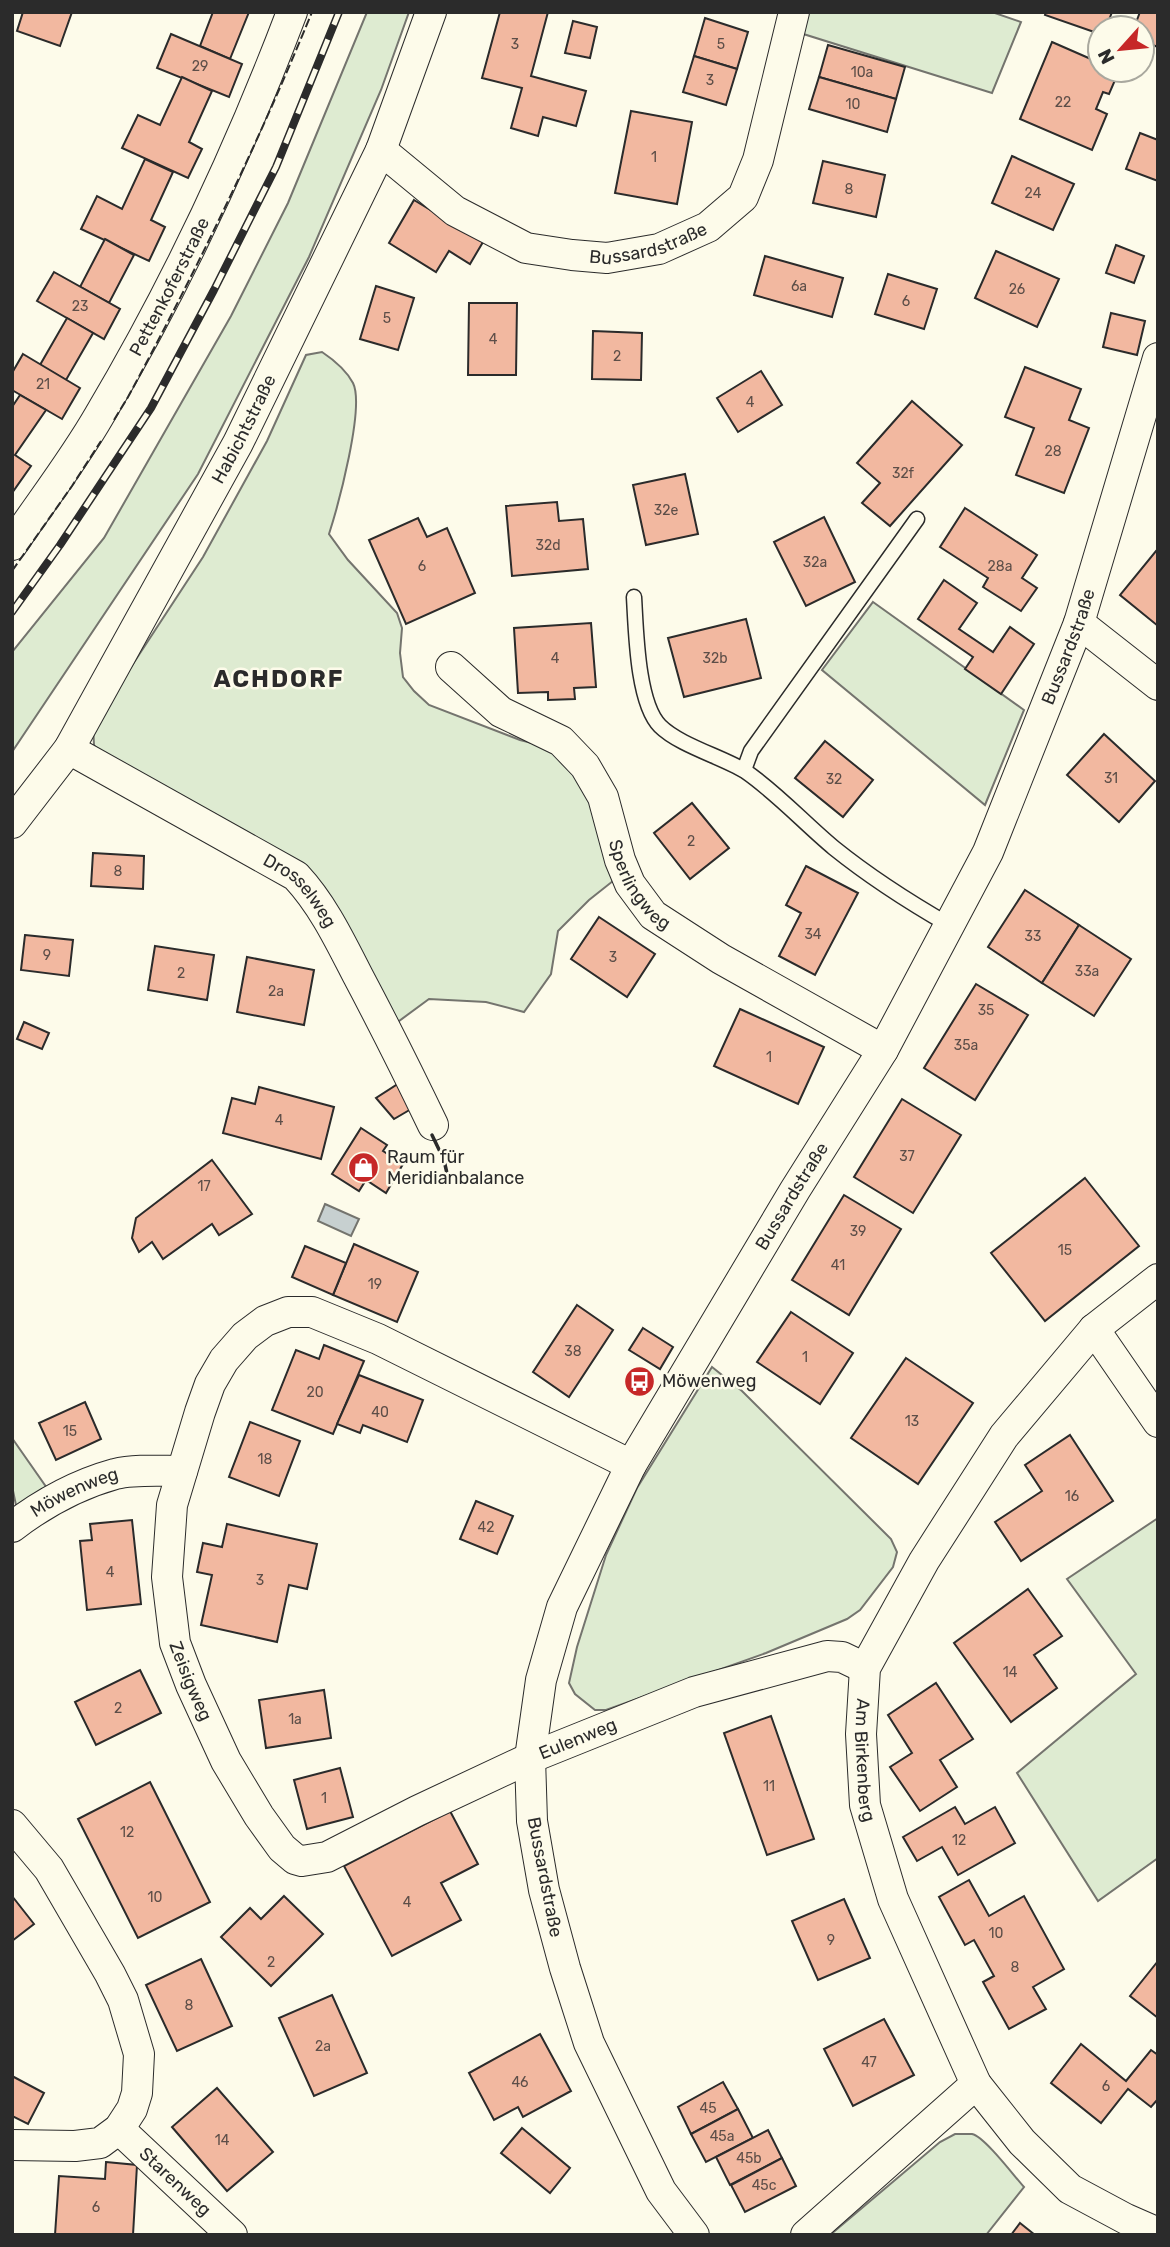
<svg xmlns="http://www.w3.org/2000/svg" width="1170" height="2247" viewBox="0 0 1170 2247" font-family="Rubik,sans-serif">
  <rect width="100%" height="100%" fill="#fdfbea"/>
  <g fill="#deebd1" stroke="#74746e" stroke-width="2">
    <path d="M367,12H409L381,90L309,257L198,474L12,752V652L104,538L231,316L288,203Z"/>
    <path d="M805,12H992L1021,22L992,93L797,32Z"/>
    <path d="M322,352C334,360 346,370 353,383C365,407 338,506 329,534L348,560L397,613L402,628L400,653L403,677L414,691L429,705L520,740L544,746L570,767L587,793L613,881L589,900L558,931L551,974L524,1012L486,1002L429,999L395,1024L311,892L109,766L94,745L93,725L203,557L267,441L306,355Z"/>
    <path d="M873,602L1024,710L985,805L822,670Z"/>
    <path d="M712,1367L742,1391L891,1539L897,1552L893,1567L860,1610L847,1619L766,1653L606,1710H595L575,1694L569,1683L577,1647L606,1555L637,1488Z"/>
    <path d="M12,1438L49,1491L17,1510L12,1486Z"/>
    <path d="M1158,1518V1858L1098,1901L1017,1773L1136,1674L1067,1579Z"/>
    <path d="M955,2134C960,2134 967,2134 972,2134C985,2137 1014,2176 1024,2187L986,2235H830L940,2142Z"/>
  </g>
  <path fill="#c7d0d0" stroke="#74746e" stroke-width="2" d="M325,1204L359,1219L351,1236L318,1221Z"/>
  <g fill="#f2b8a0" stroke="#2b2b2b" stroke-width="2">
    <path d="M23,12H72L60,46L17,31Z"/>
    <path d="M213,12H249L230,59L200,46Z"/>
    <path d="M500,12H548L531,76L586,91L576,126L543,117L538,136L511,128L522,88L482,78Z"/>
    <path d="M1046,12H1112L1106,28H1100V34L1045,15Z"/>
    <path d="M1140,12H1158V47L1142,41V28H1134Z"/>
    <path d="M705,18L748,32L737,69L694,56Z"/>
    <path d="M573,21L597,27L590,58L565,53Z"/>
    <path d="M171,34L242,64L229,97L157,68Z"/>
    <path d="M1052,42L1100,63V70L1119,71L1109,94L1103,92L1096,109L1107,114L1092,150L1020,119Z"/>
    <path d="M828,45L905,67L896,99L819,77Z"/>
    <path d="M694,56L737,69L726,105L683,92Z"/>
    <path d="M182,77L212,91L189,142L202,149L188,178L122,148L138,115L160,125Z"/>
    <path d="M819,77L896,99L887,132L809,109Z"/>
    <path d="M631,111L692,122L677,204L615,193Z"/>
    <path d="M1140,133L1158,140V181L1126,169Z"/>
    <path d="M1012,156L1074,184L1053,230L992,203Z"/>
    <path d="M145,159L173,172L151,220L165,227L149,261L81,229L97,196L122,209Z"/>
    <path d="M823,161L885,175L876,217L813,203Z"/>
    <path d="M414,200L483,242L470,264L449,251L436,272L389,243Z"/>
    <path d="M105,239L134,255L109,303L80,287Z"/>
    <path d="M1116,245L1144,256L1134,283L1106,273Z"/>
    <path d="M996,251L1059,279L1037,327L975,298Z"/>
    <path d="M765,256L843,278L832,317L754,295Z"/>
    <path d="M54,272L120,309L104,339L37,301Z"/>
    <path d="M888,274L937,289L924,329L875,314Z"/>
    <path d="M376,286L414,298L398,350L360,339Z"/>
    <path d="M469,303H517L516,375H468Z"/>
    <path d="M1111,313L1145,321L1137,355L1103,347Z"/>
    <path d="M67,318L93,333L66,380L40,365Z"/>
    <path d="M593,331L642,333L641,380L592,379Z"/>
    <path d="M23,354L80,388L62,419L12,390V373Z"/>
    <path d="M1025,367L1081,389L1069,420L1089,428L1064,493L1016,475L1034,428L1005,417Z"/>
    <path d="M761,371L782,405L738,432L717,398Z"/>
    <path d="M20,395L46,410L15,455L31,466L12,493V407Z"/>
    <path d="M912,401L962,445L890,526L862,503L880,483L857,463Z"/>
    <path d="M685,474L698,534L646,545L633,485Z"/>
    <path d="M557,502L559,521L583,519L588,569L512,576L506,506Z"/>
    <path d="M965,508L1037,555L1022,578L1037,588L1021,611L983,587L988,578L940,547Z"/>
    <path d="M824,517L855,582L806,606L774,542Z"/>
    <path d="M418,518L427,537L447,528L475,593L406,624L369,540Z"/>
    <path d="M1156,551L1158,552V626L1120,595Z"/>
    <path d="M944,580L977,603L959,629L993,652L1010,627L1034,644L1001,694L965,669L973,657L918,619Z"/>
    <path d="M746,619L761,678L684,697L668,638Z"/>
    <path d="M591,623L596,687L574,688L575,699L548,700V692L518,693L514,628Z"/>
    <path d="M1104,734L1155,781L1119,822L1067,775Z"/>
    <path d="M825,741L873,780L843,817L795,778Z"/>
    <path d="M692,803L729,848L690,879L654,833Z"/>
    <path d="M93,853L144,856L143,889L91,886Z"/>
    <path d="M806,866L858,893L815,975L779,956L801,913L786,905Z"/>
    <path d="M1025,890L1079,925L1042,983L988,947Z"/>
    <path d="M599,917L655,954L627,997L571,959Z"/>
    <path d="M1079,925L1131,959L1094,1016L1042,983Z"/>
    <path d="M25,935L73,940L69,976L21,970Z"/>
    <path d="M155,946L214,955L207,1000L148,990Z"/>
    <path d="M247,957L314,970L304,1025L237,1012Z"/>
    <path d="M976,984L1028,1015L975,1100L924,1068Z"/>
    <path d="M740,1009L824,1047L798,1104L714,1066Z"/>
    <path d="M24,1022L49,1033L42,1049L17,1039Z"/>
    <path d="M404,1080L418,1105L394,1119L376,1098Z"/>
    <path d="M259,1087L334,1107L321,1159L223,1133L232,1098L255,1104Z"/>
    <path d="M902,1099L961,1135L913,1213L854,1177Z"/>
    <path d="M361,1128L387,1145L383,1151L403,1164L386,1193L366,1180L359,1191L332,1174Z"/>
    <path d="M212,1160L252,1214L219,1235L212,1224L163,1259L152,1242L139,1252L132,1238L136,1218Z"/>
    <path d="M1085,1178L1139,1246L1045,1321L991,1253Z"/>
    <path d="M844,1195L901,1229L849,1315L792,1280Z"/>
    <path d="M354,1244L418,1272L397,1322L333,1295Z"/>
    <path d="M305,1246L346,1263L333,1295L292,1277Z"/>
    <path d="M577,1305L613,1330L569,1397L533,1372Z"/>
    <path d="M791,1312L853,1353L820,1404L757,1362Z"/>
    <path d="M643,1328L673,1347L660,1369L629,1350Z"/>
    <path d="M324,1345L364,1361L333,1434L272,1410L296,1350L319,1359Z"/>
    <path d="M906,1358L973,1403L918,1484L851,1438Z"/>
    <path d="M359,1375L423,1400L407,1442L363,1425L360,1433L337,1424Z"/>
    <path d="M85,1402L101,1439L56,1460L39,1423Z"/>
    <path d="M250,1422L300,1441L279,1496L229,1477Z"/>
    <path d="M1070,1435L1113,1501L1021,1561L995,1522L1042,1491L1025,1465Z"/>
    <path d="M476,1501L513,1516L497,1554L460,1539Z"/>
    <path d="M132,1520L141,1604L87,1610L80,1541L92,1540L90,1524Z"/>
    <path d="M227,1524L317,1544L307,1589L289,1585L277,1642L201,1625L212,1575L197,1572L203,1543L222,1547Z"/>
    <path d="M1028,1589L1062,1636L1034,1655L1057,1688L1011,1722L954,1643Z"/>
    <path d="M140,1670L161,1713L96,1745L75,1702Z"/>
    <path d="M936,1683L973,1739L940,1760L957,1787L920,1811L890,1767L912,1753L888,1715Z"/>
    <path d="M324,1690L331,1738L266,1748L259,1700Z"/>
    <path d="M771,1716L814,1839L767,1855L724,1733Z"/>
    <path d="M340,1768L353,1817L307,1829L294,1780Z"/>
    <path d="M150,1782L210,1902L138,1938L78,1819Z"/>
    <path d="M955,1807L965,1824L995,1807L1015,1843L958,1875L942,1847L917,1861L903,1837Z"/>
    <path d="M450,1811L478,1864L441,1883L461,1920L392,1956L344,1866Z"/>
    <path d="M969,1880L989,1916L1024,1896L1064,1969L1033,1987L1046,2009L1009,2029L983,1982L994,1976L974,1940L965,1945L939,1897Z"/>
    <path d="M12,1896L34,1924L12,1941Z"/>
    <path d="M284,1896L323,1934L271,1986L221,1937L250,1908L261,1919Z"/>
    <path d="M844,1899L870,1958L818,1980L792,1921Z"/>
    <path d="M201,1959L232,2026L177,2051L146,1985Z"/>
    <path d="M1158,1961V2018L1130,1996Z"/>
    <path d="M332,1995L367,2073L314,2096L279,2018Z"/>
    <path d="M884,2019L914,2075L853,2106L824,2049Z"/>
    <path d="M540,2034L571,2091L523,2117L518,2107L494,2120L469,2073Z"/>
    <path d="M1081,2044L1126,2081L1151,2050L1158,2055V2099L1151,2107L1128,2089L1101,2123L1051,2083Z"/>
    <path d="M12,2076L44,2093L28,2124L12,2116Z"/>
    <path d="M723,2082L738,2109L691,2134L678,2107Z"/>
    <path d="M217,2088L273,2152L227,2191L172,2127Z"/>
    <path d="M738,2109L753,2138L706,2162L691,2134Z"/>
    <path d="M522,2128L570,2168L550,2193L501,2153Z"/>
    <path d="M768,2130L782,2158L730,2185L716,2157Z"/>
    <path d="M782,2158L796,2186L745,2212L731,2185Z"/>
    <path d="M106,2162L137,2165L133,2235H55L59,2176L105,2179Z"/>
    <path d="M1020,2223L1035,2235H1011Z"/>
  </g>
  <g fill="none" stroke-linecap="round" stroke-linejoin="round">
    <defs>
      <g id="lane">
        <path d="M634,597C636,629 637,703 660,726C679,745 722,757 745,771C777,793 804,823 834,848C870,877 909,902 949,925"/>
        <path d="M744,770L751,751L917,519"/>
      </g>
      <g id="street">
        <path id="s1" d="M381,150L455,211L526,248L572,255L607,258L659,249L708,227L743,197L758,160L794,12"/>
        <path id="s2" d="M12,545C41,502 73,461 99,416C175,288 239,152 292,12"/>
        <path d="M1079,623L1158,685"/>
        <path id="s3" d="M451,667L501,712L561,741L585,766L603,797L620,860L630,884L653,915L721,959L883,1050"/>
        <path id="s4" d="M69,749L296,876C323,905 340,941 358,976C384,1025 409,1075 433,1125"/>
        <path id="s5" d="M12,823L69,749L238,443L381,150L431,12"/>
        <path id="s6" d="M1158,1279L1094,1329L1004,1436L924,1561L865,1668L861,1734L865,1805L893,1899L976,2084L1022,2142L1070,2189L1126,2219L1158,2233"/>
        <path d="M1094,1329L1158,1422"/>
        <path id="s7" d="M631,1465L378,1339L312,1312H288L265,1321L245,1336L224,1360L210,1384L200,1412L172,1505L167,1577L175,1643L191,1685L226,1761L259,1816L282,1848L295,1859L302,1861L327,1857L417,1811L530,1758L694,1692L827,1656L842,1657L865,1668"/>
        <path id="s8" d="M12,1527C42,1504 79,1484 115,1474C135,1469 161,1471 182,1471"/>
        <path d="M12,1825L49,1869L110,1974L123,2000L139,2054L137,2093L132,2109L119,2129L100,2143L75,2146L12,2145"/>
        <path id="s9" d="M119,2129L232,2235"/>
        <path id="s10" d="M694,2235L661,2191L589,2043L565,1968L544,1890L532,1821L530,1758L541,1680L562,1607L631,1465L795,1190L883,1050L988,852L1079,623L1158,358"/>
        <path d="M806,2235L976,2084"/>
      </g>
    </defs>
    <use href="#lane" stroke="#2b2b2b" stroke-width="17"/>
    <use href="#street" stroke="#2b2b2b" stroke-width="32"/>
    <use href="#lane" stroke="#fdfbea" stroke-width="14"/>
    <use href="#street" stroke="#fdfbea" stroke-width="30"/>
    <defs>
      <path id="rail" d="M12,612L60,545L151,408L214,290L276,167L339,12"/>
    </defs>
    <use href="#rail" stroke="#2b2b2b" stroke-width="8"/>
    <use href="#rail" stroke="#fdfbea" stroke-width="5" stroke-dasharray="16" stroke-linecap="butt"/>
    <g stroke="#2b2b2b" stroke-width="2" stroke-dasharray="9 3.5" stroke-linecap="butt">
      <path d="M114,420L128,397C196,271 258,144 312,12"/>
      <path d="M12,571L72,486L101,441"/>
    </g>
    <path stroke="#2b2b2b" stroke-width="3.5" d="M432,1135L444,1160L448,1178"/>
  </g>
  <defs>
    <symbol id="shop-disc" viewBox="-11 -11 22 22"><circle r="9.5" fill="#c62828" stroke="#fdfbea"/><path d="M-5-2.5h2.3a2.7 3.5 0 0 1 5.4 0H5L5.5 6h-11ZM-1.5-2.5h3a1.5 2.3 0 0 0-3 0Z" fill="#fff"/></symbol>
    <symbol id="bus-disc" viewBox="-11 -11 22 22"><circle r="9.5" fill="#c62828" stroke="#fdfbea"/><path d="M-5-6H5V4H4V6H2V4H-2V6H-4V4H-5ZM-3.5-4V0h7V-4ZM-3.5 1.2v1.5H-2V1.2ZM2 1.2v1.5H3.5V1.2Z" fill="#fff"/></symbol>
  </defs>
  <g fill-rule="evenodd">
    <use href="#shop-disc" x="346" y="1150" width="35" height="35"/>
    <use href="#bus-disc" x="622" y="1364" width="35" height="35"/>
  </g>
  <g text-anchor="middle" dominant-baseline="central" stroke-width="5" stroke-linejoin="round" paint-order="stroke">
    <g font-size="14" fill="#5d4e48">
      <text x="515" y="44">3</text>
      <text x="721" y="44">5</text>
      <text x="200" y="66">29</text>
      <text x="862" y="72">10a</text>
      <text x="710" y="80">3</text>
      <text x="1063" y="102">22</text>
      <text x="853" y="104">10</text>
      <text x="654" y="157">1</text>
      <text x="849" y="189">8</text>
      <text x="1033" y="193">24</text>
      <text x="799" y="286">6a</text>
      <text x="1017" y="289">26</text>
      <text x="906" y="301">6</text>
      <text x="80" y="306">23</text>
      <text x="387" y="318">5</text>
      <text x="493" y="339">4</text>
      <text x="617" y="356">2</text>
      <text x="43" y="384">21</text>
      <text x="750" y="402">4</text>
      <text x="1053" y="451">28</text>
      <text x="903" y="473">32f</text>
      <text x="666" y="510">32e</text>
      <text x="548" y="545">32d</text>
      <text x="815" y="562">32a</text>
      <text x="422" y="566">6</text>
      <text x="1000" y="566">28a</text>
      <text x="555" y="658">4</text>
      <text x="715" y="658">32b</text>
      <text x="1111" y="778">31</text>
      <text x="834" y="779">32</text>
      <text x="691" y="841">2</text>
      <text x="118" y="871">8</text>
      <text x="813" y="934">34</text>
      <text x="1033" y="936">33</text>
      <text x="47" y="955">9</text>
      <text x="613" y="957">3</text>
      <text x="1087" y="971">33a</text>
      <text x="181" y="973">2</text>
      <text x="276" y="991">2a</text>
      <text x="986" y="1010">35</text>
      <text x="966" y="1045">35a</text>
      <text x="769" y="1057">1</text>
      <text x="279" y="1120">4</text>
      <text x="907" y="1156">37</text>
      <text x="204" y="1186">17</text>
      <text x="858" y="1231">39</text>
      <text x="1065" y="1250">15</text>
      <text x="838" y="1265">41</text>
      <text x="375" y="1284">19</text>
      <text x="573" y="1351">38</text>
      <text x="805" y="1357">1</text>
      <text x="315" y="1392">20</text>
      <text x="380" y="1412">40</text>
      <text x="912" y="1421">13</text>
      <text x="70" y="1431">15</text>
      <text x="265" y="1459">18</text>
      <text x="1072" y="1496">16</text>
      <text x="486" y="1527">42</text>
      <text x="110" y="1572">4</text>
      <text x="260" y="1580">3</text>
      <text x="1010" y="1672">14</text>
      <text x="118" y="1708">2</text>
      <text x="295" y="1719">1a</text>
      <text x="769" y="1786">11</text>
      <text x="324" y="1798">1</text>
      <text x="127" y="1832">12</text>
      <text x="959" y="1840">12</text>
      <text x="155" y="1897">10</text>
      <text x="407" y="1902">4</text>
      <text x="996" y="1933">10</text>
      <text x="831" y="1940">9</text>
      <text x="271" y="1962">2</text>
      <text x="1015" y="1967">8</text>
      <text x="189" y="2005">8</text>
      <text x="323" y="2046">2a</text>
      <text x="869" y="2062">47</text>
      <text x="520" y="2082">46</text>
      <text x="1106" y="2086">6</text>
      <text x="708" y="2108">45</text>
      <text x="722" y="2136">45a</text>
      <text x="222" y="2140">14</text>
      <text x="749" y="2158">45b</text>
      <text x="764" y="2185">45c</text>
      <text x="96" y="2207">6</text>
    </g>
    <g font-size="18" fill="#2b2b2b" stroke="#fdfbea">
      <text stroke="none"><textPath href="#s1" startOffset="301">Bussardstraße</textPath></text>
      <text stroke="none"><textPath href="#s2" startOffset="303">Pettenkoferstraße</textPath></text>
      <text stroke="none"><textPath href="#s5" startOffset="458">Habichtstraße</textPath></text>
      <text stroke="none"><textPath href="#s10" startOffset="1755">Bussardstraße</textPath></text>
      <text stroke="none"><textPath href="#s3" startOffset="301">Sperlingweg</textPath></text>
      <text stroke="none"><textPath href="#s4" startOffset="273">Drosselweg</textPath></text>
      <text stroke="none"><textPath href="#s10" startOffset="1138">Bussardstraße</textPath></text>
      <text stroke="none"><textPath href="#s8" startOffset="72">Möwenweg</textPath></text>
      <text stroke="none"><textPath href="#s7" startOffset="794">Zeisigweg</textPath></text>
      <text stroke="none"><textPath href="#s7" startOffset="1312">Eulenweg</textPath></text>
      <text stroke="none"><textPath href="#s6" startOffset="584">Am Birkenberg</textPath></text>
      <text transform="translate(545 1877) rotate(79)">Bussardstraße</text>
      <text stroke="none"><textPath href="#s9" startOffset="77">Starenweg</textPath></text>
    </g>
    <g font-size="18" fill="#2b2b2b" stroke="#fdfbea" text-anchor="start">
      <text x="387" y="1157">Raum für<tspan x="387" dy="21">Meridianbalance</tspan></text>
      <text x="662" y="1381">Möwenweg</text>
    </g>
    <g font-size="24" font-weight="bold" letter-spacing="2" fill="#2b2b2b" stroke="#fdfbea">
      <text x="279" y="679">ACHDORF</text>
    </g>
  </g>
  <rect width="1170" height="2247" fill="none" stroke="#2b2b2b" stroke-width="28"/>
  <g transform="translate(1121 49) rotate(243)"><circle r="33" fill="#fdfbea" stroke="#a9a89e" stroke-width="2"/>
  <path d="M0-5L12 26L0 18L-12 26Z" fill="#c62828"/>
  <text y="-10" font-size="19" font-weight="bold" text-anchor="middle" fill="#2b2b2b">N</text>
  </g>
</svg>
